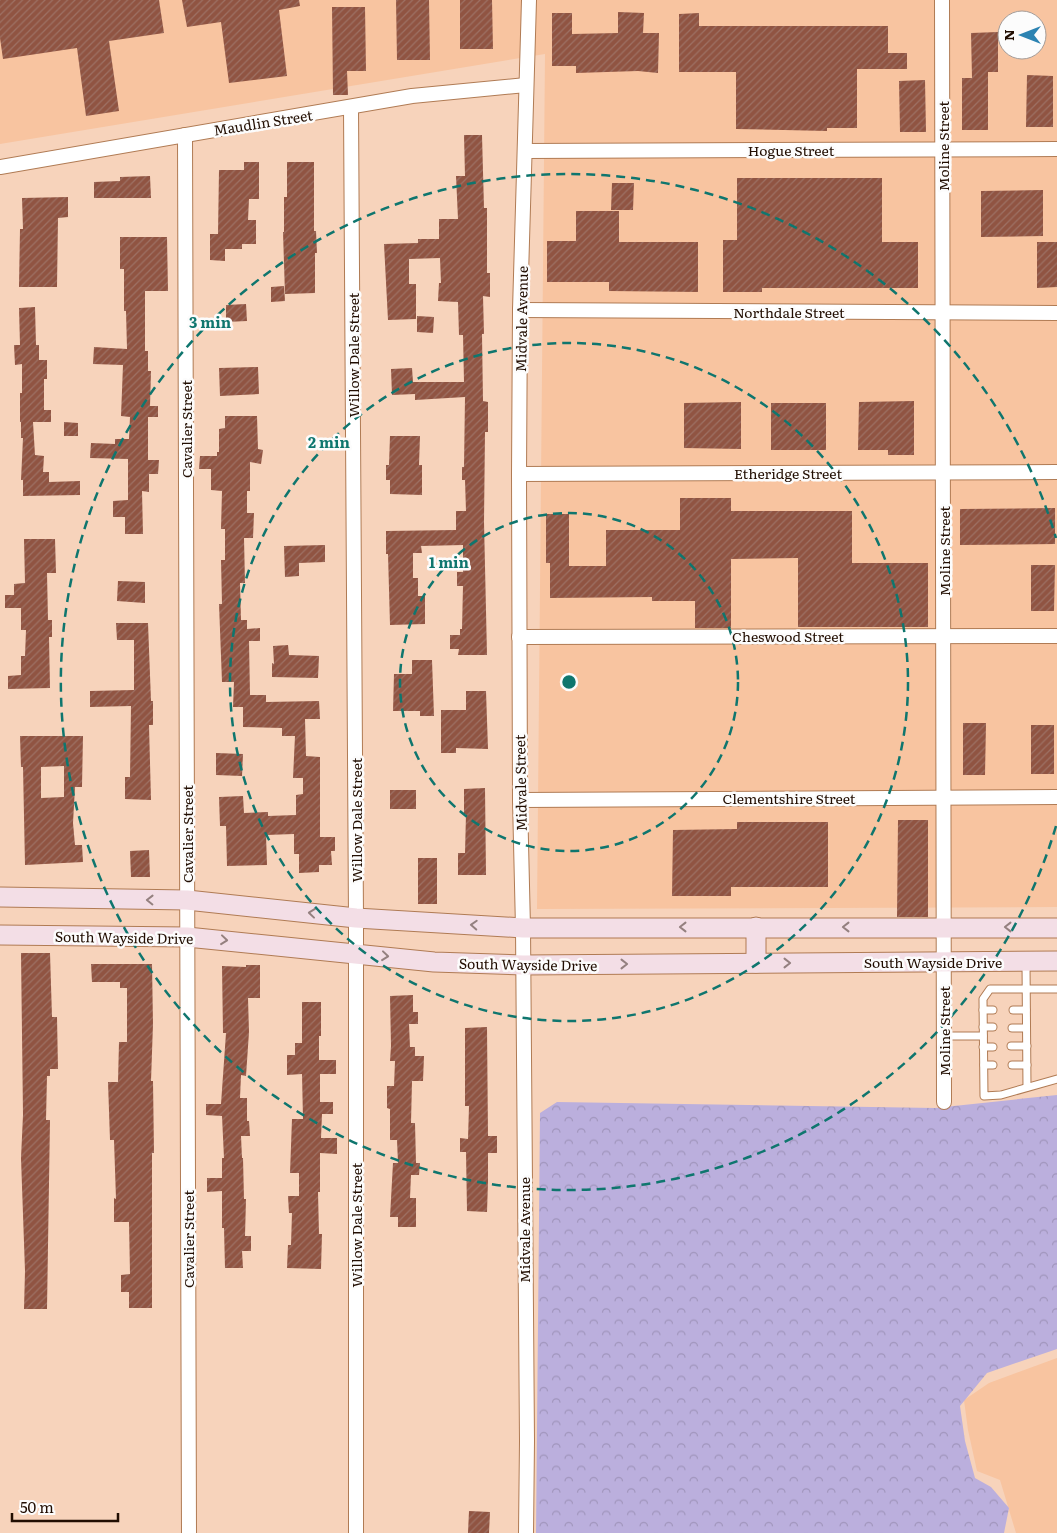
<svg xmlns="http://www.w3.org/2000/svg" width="1057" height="1533" viewBox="0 0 1057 1533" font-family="Literata,serif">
  <defs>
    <pattern id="forest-crowns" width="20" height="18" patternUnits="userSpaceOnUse" patternTransform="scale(1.25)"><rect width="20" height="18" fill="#bbafdd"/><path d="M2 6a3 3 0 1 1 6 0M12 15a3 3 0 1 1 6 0" fill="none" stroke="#a095bc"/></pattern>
    <pattern id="building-hatch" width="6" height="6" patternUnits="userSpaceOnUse" patternTransform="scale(1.25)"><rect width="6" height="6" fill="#905442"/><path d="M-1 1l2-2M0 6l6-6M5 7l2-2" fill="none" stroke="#9d7164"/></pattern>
  </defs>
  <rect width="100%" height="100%" fill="#f7d3bb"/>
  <g fill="#f8c4a0" fill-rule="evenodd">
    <path d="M0,0H1057V907L537,909L545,54L0,144ZM1007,20H1037V50H1007Z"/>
    <path d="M1057,1358V1533H1016L1000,1480L977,1471L968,1430L964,1400L989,1383Z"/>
  </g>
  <path fill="url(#forest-crowns)" d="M1057,1095V1349L987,1373L960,1406L965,1441L975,1478L991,1487L1009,1508L1004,1533H536L540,1113L557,1102L935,1108Z"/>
  <g fill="url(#building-hatch)" fill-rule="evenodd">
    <path d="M0,0H159L164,33L109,41L119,111L86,116L77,48L3,59L0,38Z"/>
    <path d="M182,0H299L300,6L279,10L287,76L229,83L221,22L187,27Z"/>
    <path d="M396,0H429L430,60H397Z"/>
    <path d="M460,0H492L493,49H460Z"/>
    <path d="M332,7H365L366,71H347L348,95H333Z"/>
    <path d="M618,12L644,13L643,33H659L658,73L638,71L576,73V66H552V13H572V34L618,33Z"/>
    <path d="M699,13V26H888V53H907V69H857V128H827V131L736,129V72H679V14Z"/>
    <path d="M998,32V72H988V130H962V78H972L971,33Z"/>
    <path d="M1027,75L1053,76V127H1026Z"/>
    <path d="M925,80L926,132H900L899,81Z"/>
    <path d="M464,135H482L484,208H487V273H490V297L483,296L484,334H482L483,401L488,402V432H485L484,522L487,655H458L459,649H450V635H460V629H462L463,586H457V572H463V545L421,546L422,553H413V578H418V596H425V624L390,625L388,554H386V531L456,530V511H466L465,480H462V467H464L465,397L415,400V394L392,395L391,369L412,368L413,382H464L463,335H459L458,302L438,301L439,283H441L440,258L409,259V284H416V319L388,320L384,244L418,243V239H439V219H458L456,176H465Z"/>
    <path d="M244,162H259V199H249L248,220H256V244H242V249H225V261L210,260V234H218L219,170H244Z"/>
    <path d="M287,162H314V231H316L317,253H315V293L285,294L283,232H284V197H287Z"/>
    <path d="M150,176L151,198H94V182L120,181V177Z"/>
    <path d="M737,178H882V242H918V288H762V292H723V240H737Z"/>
    <path d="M612,183H634L633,210H611Z"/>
    <path d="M1043,190V236L981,237V191Z"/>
    <path d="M68,197V217L58,218L57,287H19L20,229H23L22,198Z"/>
    <path d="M576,211H619V242H698V292L609,291V282H547V241H576Z"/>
    <path d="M120,237H167L168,291H145V351H148V371H151L150,406H158V417H148V460H159L158,474H149V492L142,491L143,534H125V517H113V501L128,500V459L90,458L91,443L115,444V439H129L130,417L121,416L123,365L93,364L94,347L127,349L126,311H124V269H120Z"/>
    <path d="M1037,242H1057V287L1037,288Z"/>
    <path d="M284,286L285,301L271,302V287Z"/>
    <path d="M246,304L247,321L226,322V305Z"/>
    <path d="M35,307L36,345H39V360H47V379H44V410H51V422H33L35,455L44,456L43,472H49V482L80,481V495L23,496V480H21L23,438H21V422H20V393H22V364L15,365L14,345H20L19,308Z"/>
    <path d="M417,316L434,317L433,333L417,332Z"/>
    <path d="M258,367L259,394L220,396L219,368Z"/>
    <path d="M914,401V455H888V450H858L859,402Z"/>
    <path d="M741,402V449L684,448V403Z"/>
    <rect x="771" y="403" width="55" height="47"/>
    <path d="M225,416H257L258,449L263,450L261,464L250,462V491H247V513H254L253,538H244L245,583H240L241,620H247V629L260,628V641H249L250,695H266V702L319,701L320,719H305L306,756L320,757V837H335V851H331L332,865H319V872L299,873V854H294V834L266,835L267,865L227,866L226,826H220L219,797L243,796L244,813L268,812V816L296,815V795L303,794V778H293L295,736H282V728L243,727V707H233L234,682H222L219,604H222L221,560H225V529H221L222,491L211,490V469H199L200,456H217V452H219V429L225,428Z"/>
    <path d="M64,422L78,423V436H64Z"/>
    <path d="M390,436H420L419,465H422V495L390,494V480H386V465H389Z"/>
    <path d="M680,498H731V511H852V563H928V627H798V558L731,559V628H695V601H652V597L550,598V563H546V514H569V566H606V530H680Z"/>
    <path d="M1055,508V544L960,545V509Z"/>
    <path d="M24,539H55L56,573H47L48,620H52V637H49L50,688L8,689V676L21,675V656H25L26,630H21V608H5V595H14V584L25,583Z"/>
    <path d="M325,545V562L299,563V576L285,577L284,546Z"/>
    <path d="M1031,565H1055L1054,611H1031Z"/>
    <path d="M118,581L145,582V603L117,601Z"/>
    <path d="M116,623H148L151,701H153V725H149L151,800L125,799V777H130L131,706L90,707V691L134,690V640H117Z"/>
    <path d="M288,645L289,655L319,656L318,678L272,677V663L274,664L273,646Z"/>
    <path d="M412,660H432L434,716H420V711H393L394,674H412Z"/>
    <path d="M466,691H486L488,749L456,748V753H441V710H466Z"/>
    <path d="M963,723H986L985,775H963Z"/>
    <rect x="1031" y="725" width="23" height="49"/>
    <path d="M20,736H83L82,787H75L73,823L75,845H82L83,862L25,865L23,767H21ZM64,766V797L41,798V767Z"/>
    <path d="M216,753L243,754L242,776L216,775Z"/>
    <path d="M485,788L486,875H458V853H465L466,814H464V789Z"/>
    <rect x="390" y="790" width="26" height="19"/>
    <path d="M898,820H928V917H897Z"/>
    <path d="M737,822H828V887H731V896H672L673,830L737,829Z"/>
    <path d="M149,850L150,877H131L130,851Z"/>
    <rect x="418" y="858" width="19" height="46"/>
    <path d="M21,953H50L52,1017H57L58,1069H50V1076H47L46,1120H50L47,1309H24L25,1271L21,1158L23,1115Z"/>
    <path d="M91,964H152L153,1024L151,1081H153L154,1153H152V1308H129V1292H121V1275L130,1274L129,1222H114V1198L116,1199L114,1140H110L108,1082H118L119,1042H127V988H120V982H92Z"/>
    <path d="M246,965H260V998H248L249,1032L246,1076L241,1075L240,1098H247V1121H249L250,1136H241L242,1158H243L244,1199H246L245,1236H251V1251H242L243,1268H225L224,1228H222V1191L207,1192V1178H222V1158H224L222,1116L206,1115V1104H221L226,1033H223L222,966L246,967Z"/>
    <path d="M413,995V1012H418V1024H409L410,1047H415V1056H424L423,1081H412L411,1123H415L416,1163H420L419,1175H411L410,1198H416V1227H398V1217H390L393,1163H398L397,1140H390V1109L387,1108V1086H394L395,1061H390L391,1046L390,996Z"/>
    <path d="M302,1002H321V1036H319V1060H336V1074H320V1102H333V1114H322L321,1138H337V1154L320,1153V1192H318L319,1234H322L321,1269L287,1268L288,1245H291L292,1213H289L288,1196H299V1173H290L292,1119H303L302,1074L287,1075V1055H295V1043H302Z"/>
    <path d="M487,1027L488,1136H497V1153H488V1182L487,1212L467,1211L466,1152H460V1138L468,1139L469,1106H465V1028Z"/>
    <path d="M469,1511L490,1512L489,1533H468Z"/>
  </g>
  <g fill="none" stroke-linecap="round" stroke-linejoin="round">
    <defs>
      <g id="service">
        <path d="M1026,963L1027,1087"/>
        <path d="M1057,989H990L983,999L984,1096L1001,1095L1057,1079"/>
        <path d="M983,1010H993"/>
        <path d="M1013,1010H1026"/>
        <path d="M983,1027H993"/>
        <path d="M1012,1028H1026"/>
        <path d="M944,1036H983"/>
        <path d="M1011,1046H1027"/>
        <path d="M983,1047H993"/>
        <path d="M984,1065H993"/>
        <path d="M1012,1065H1027"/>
      </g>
      <g id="minor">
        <path d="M942,0L944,1102"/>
        <path d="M351,108L356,918V1533"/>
        <path d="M185,135L189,1533"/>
        <path d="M525,151L1057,149"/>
        <path d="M0,167L412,96L526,85"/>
        <path d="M520,310L1057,313"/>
        <path d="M519,474L1057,472"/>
        <path d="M519,637L1057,636"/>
        <path d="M520,800L1057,797"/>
        <path d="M526,1533L527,1441L523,928L520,800L519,474L520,310L529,0"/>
      </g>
      <g id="secondary">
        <path d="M0,897L187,900L356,918L523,928H1057"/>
        <path d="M0,935L187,937L434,962L523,965L1057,961"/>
        <path d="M756,963V927"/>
      </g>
    </defs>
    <use href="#service" stroke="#b07b54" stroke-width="9"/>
    <use href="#minor" stroke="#b07b54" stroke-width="16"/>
    <use href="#secondary" stroke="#b07b54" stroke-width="21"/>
    <use href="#service" stroke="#fff" stroke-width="7"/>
    <use href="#minor" stroke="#fff" stroke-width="14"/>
    <use href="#secondary" stroke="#f3dee6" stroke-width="19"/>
  </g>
  <defs><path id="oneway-chevron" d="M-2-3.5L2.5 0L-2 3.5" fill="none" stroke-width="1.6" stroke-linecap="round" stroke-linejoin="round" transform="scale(1.25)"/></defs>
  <g stroke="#94807f">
    <use href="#oneway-chevron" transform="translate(150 900) rotate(-179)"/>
    <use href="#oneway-chevron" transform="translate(312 913) rotate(-174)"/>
    <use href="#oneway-chevron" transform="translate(474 925) rotate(-177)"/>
    <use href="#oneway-chevron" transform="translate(683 927) rotate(180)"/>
    <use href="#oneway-chevron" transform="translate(846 927) rotate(180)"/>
    <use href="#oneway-chevron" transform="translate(1008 927) rotate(-180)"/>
    <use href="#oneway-chevron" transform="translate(224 940) rotate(6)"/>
    <use href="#oneway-chevron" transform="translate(385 956) rotate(6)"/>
    <use href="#oneway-chevron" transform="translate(787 963)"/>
    <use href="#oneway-chevron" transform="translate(624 964)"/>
  </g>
  <g fill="none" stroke="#0f766e" stroke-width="2.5" stroke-dasharray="9 6">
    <circle cx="569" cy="682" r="169"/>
    <circle cx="569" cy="682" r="339"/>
    <path d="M1056 826A508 508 0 1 1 1056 538"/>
  </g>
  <g text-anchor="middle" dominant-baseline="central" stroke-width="5" stroke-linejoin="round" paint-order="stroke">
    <g font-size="14" fill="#210d01" stroke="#fcfcfc">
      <text transform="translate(263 122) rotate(-9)">Maudlin Street</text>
      <text transform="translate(943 146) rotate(-90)">Moline Street</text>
      <text x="791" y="150">Hogue Street</text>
      <text x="789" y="312">Northdale Street</text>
      <text transform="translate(521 319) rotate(-89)">Midvale Avenue</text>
      <text transform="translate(353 355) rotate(-90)">Willow Dale Street</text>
      <text transform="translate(186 429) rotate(-90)">Cavalier Street</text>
      <text x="788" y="473">Etheridge Street</text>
      <text transform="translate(944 551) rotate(-90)">Moline Street</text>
      <text x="788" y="636">Cheswood Street</text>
      <text transform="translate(520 783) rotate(-91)">Midvale Street</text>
      <text x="789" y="798">Clementshire Street</text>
      <text transform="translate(356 820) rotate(-90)">Willow Dale Street</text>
      <text transform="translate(187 834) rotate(-90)">Cavalier Street</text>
      <text transform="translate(124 937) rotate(1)">South Wayside Drive</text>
      <text x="933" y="962">South Wayside Drive</text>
      <text transform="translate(528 964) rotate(1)">South Wayside Drive</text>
      <text transform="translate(944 1031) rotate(-90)">Moline Street</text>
      <text transform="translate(356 1225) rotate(-90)">Willow Dale Street</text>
      <text transform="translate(524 1230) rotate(-90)">Midvale Avenue</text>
      <text transform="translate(188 1239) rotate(-90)">Cavalier Street</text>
    </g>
  </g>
  <circle cx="569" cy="682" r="8" fill="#0f766e" stroke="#fcfcfc" stroke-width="2.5"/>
  <g font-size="15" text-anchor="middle" font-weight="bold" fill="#0f766e" stroke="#fcfcfc" stroke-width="5" stroke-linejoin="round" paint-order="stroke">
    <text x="210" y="328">3 min</text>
    <text x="329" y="448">2 min</text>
    <text x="449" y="568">1 min</text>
  </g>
  <g transform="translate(1022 35) rotate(270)"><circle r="24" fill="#fcfcfc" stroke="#a49c98"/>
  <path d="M0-4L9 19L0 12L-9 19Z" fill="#2c83b2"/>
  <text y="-8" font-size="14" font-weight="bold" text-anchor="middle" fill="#210d01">N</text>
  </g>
  <path d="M12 1513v8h106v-8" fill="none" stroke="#210d01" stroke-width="2.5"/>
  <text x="20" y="1513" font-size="15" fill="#210d01" stroke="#fcfcfc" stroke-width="4" paint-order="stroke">50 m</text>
</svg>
